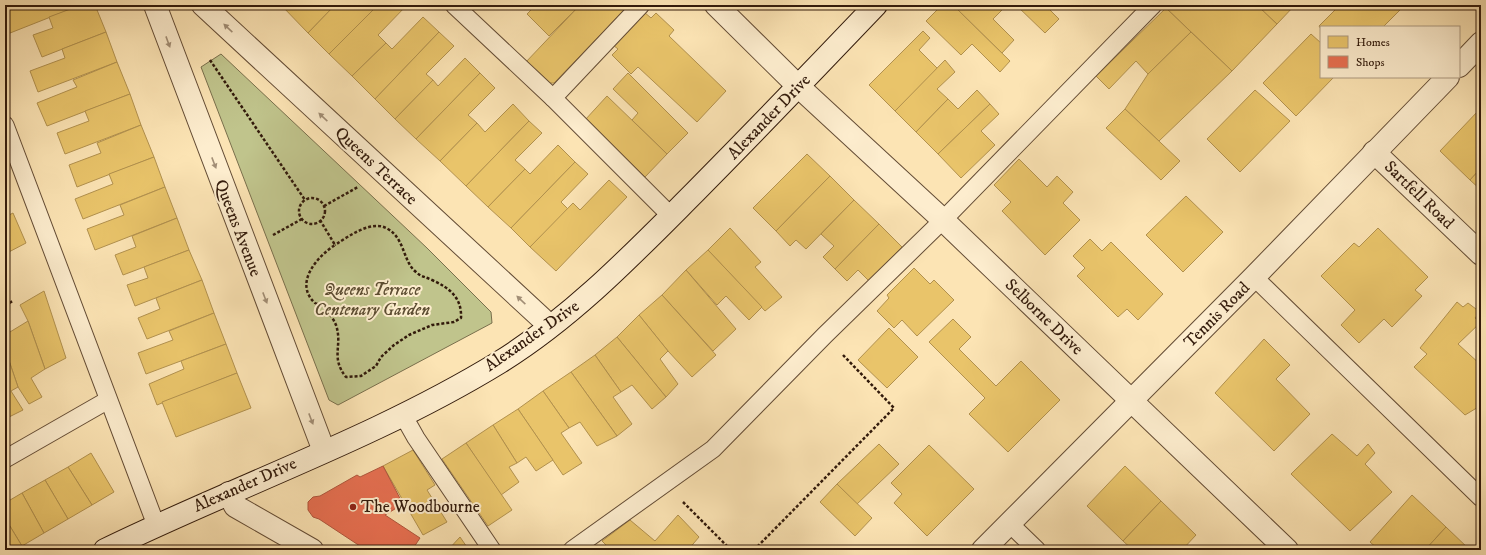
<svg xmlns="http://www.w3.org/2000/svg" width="1486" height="555" viewBox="0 0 1486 555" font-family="'IM FELL DW Pica',serif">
  <rect width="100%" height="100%" fill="#fce4b4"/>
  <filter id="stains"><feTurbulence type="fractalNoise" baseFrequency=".005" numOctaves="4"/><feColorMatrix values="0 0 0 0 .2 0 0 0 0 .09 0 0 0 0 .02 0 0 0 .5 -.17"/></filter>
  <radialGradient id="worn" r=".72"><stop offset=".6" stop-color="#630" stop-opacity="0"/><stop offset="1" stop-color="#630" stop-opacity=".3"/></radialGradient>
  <path fill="#c0c48c" stroke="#796f4c" d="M221,54L427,248L491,312L492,323L338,405L329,400L201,67Z"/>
  <g fill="#e9c46a" stroke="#b2914e">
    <path d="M16,5H81L5,35V9Z"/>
    <path d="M81,5H95L106,32L42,57L33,35L53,28L49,17Z"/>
    <path d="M281,5H335L308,33Z"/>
    <path d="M335,5H378L329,54L308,33Z"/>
    <path d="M378,5H407L378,35L386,43L352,76L329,54Z"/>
    <path d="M536,5H580L549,36L527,14Z"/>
    <path d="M580,5H629L554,83H545L525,63Z"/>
    <path d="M942,5H953L1010,61L1000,72L972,44L961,55L926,21Z"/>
    <path d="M953,5H999L1003,9L993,19L1014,40L1002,53Z"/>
    <path d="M1016,5H1045L1059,19L1045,33Z"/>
    <path d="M1169,5H1257L1277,24L1232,71L1166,8Z"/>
    <path d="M1257,5H1295L1277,24Z"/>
    <path d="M1340,5H1398L1402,8L1383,27H1321V29L1319,26Z"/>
    <path d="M1166,8L1191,32L1148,74L1136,61L1109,89L1096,76Z"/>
    <path d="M644,12L651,18L656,13L674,30L669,36L726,91L697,122L638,67L631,74L612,55L618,49L613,45Z"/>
    <path d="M423,17L439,32L375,99L352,76L386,43L392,49Z"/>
    <path d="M923,31L930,38L919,50L938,69L895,111L869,85Z"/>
    <path d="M106,32L117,62L38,92L30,71L65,58L62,49Z"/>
    <path d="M439,32L454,46L426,74L433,80L395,119L375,99Z"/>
    <path d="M1191,32L1232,71L1159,141L1125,109L1148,74Z"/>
    <path d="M1311,34L1321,43V77H1334L1296,116L1263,83Z"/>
    <path d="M465,58L480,73L416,139L395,119L433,80L438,86Z"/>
    <path d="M945,60L955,72L937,89L948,99L916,132L895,111Z"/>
    <path d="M117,62L130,94L47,126L37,103L77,87L73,80Z"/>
    <path d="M480,73L495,88L468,115L477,123L440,161L416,139Z"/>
    <path d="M628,73L688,133L667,154L632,120L638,113L613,89Z"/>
    <path d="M977,90L990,104L938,154L916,132L948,99L958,109Z"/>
    <path d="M1255,90L1290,121L1240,172L1207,139Z"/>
    <path d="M130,94L141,125L65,154L57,133L89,121L85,111Z"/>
    <path d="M607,96L667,154L645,177L585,120Z"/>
    <path d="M513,104L529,121L466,186L440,161L477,123L485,132Z"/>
    <path d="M990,104L999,114L981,131L995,145L961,178L938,154Z"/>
    <path d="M1125,109L1180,161L1161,180L1106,128Z"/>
    <path d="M1479,110L1481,112V168L1470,180L1440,151Z"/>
    <path d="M529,121L542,133L515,160L525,169L488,207L466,186Z"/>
    <path d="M141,125L154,157L77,187L69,165L101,153L97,143Z"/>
    <path d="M558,145L575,162L511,228L488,207L525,169L530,174Z"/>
    <path d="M807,154L830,176L776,231L753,208Z"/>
    <path d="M154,157L165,187L83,219L75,199L113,184L109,174Z"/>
    <path d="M1019,159L1047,187L1057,176L1073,192L1063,203L1080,220L1045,255L1002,211L1011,202L994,185Z"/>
    <path d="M575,162L588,174L561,202L568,209L530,247L511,228Z"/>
    <path d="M1481,168V190L1470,180Z"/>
    <path d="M830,176L854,200L806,249L796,240L790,246L776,231Z"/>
    <path d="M609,180L627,197L556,271L530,247L573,203L580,210Z"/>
    <path d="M165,187L177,218L95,250L87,229L124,215L120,205Z"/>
    <path d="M1186,196L1223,232L1183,272L1146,235Z"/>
    <path d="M854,200L879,224L835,269L823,257L834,246L821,234Z"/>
    <path d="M13,213L26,243L5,254V217Z"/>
    <path d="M177,218L189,250L123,275L115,255L136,247L132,236Z"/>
    <path d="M879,224L902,247L869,281L858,270L847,281L835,269Z"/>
    <path d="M730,228L761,262L755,267L782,297L765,311L708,250Z"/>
    <path d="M1378,228L1428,277L1415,290L1422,296L1392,327L1384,319L1359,343L1341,325L1355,310L1321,276L1354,243L1359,247Z"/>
    <path d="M1090,239L1102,251L1111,242L1163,294L1138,320L1127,309L1118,317L1077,276L1085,268L1073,256Z"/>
    <path d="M189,250L202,280L135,306L127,285L148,278L144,267Z"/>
    <path d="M708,250L762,307L749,320L726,296L717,305L686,270Z"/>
    <path d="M914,268L930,284L934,280L954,300L917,336L902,320L894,328L877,311L889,298L887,295Z"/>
    <path d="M686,270L736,329L713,351L662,295Z"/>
    <path d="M202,280L214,313L147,339L138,318L160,309L156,298Z"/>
    <path d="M44,291L66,358L45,369L28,321L20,305Z"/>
    <path d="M662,295L716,355L692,377L668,351L639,315Z"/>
    <path d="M1457,302L1463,307L1468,303L1480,312L1475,318L1480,323L1458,344L1481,365V407L1480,406L1465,415L1414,367L1427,354L1420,348Z"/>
    <path d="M214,313L226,344L146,374L138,353L173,340L169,331Z"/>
    <path d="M639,315L668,351L660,359L678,384L666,397L617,337Z"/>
    <path d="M953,319L971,337L959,349L996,386L1021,361L1060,400L1008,452L969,414L985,398L929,342Z"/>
    <path d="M28,321L45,369L31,378L42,397L29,404L18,387L5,349V335Z"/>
    <path d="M889,328L918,357L887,388L858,360Z"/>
    <path d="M617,337L666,397L652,409L632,385L621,392L595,355Z"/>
    <path d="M1264,339L1290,365L1276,379L1310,414L1274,451L1215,393Z"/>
    <path d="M226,344L237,373L157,405L149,384L184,369L181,361Z"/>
    <path d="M5,349L18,387L11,391L23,410L9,417L5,410Z"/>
    <path d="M595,355L621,392L613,397L632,424L617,436L571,372Z"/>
    <path d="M571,372L617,436L597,446L580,422L569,428L543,391Z"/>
    <path d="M237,373L251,408L176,437L162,402Z"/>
    <path d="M543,391L569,428L561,433L582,463L563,475L518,409Z"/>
    <path d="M518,409L553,460L536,471L526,457L517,463L493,425Z"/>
    <path d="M493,425L517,463L509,467L519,482L501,495L466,443Z"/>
    <path d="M1332,434L1357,456L1368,444L1375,453L1365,464L1392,492L1350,531L1291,474Z"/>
    <path d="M466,443L512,510L488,526L442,459Z"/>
    <path d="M879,444L899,464L857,504L837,484Z"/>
    <path d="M929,445L974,489L927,536L894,503L902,494L891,483Z"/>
    <path d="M413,450L435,485L427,490L447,522L423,535L383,466Z"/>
    <path d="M91,453L114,492L92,505L68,467Z"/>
    <path d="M1125,466L1161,501L1123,541L1087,506Z"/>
    <path d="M68,467L92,505L68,519L45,480Z"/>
    <path d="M45,480L68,519L44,533L22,493Z"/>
    <path d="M837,484L872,518L855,536L820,502Z"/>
    <path d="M22,493L44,533L22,546L5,518V503Z"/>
    <path d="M1412,495L1446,527L1425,550H1379L1370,542Z"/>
    <path d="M1161,501L1196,535L1182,550H1133L1123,541Z"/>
    <path d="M678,515L699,537L688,550H611L602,541L630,520L655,541Z"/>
    <path d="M5,518L22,546L15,550H5Z"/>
    <path d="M1446,527L1470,550H1425Z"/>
    <path d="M460,537L469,550H448Z"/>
  </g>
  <path fill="#e76f51" stroke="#b1563c" d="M383,466L403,504L385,515L420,538L412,550H366L319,519L313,517L308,510V502L313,497L320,496L357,475L360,477Z"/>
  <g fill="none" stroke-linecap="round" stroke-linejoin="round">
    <defs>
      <g id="lane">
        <path d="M454,5L553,98L671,216"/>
        <path d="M553,98L641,5"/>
        <path d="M5,125L156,525"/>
        <path d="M1254,277L1481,498"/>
        <path d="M403,415L416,438L492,550"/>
        <path d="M5,459L108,400"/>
        <path d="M1009,523L1037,550"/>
        <path d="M572,550L713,449L825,335L943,220L1153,5"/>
      </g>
      <g id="street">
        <path d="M155,5L324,451"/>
        <path d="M203,5L550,326"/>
        <path d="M716,5L799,87L943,220L1287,550"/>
        <path d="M1459,66L1481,43"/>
        <path d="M1374,152L1481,254"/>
        <path d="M229,493L235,506L312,550"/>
        <path d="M983,550L1254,277L1448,77"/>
      </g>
      <path id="secondary" d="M105,550C236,486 376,438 500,362C574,316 634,253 695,192C756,130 816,68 876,5"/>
    </defs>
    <use href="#lane" stroke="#644c35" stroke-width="19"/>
    <use href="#street" stroke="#644c35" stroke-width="24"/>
    <use href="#secondary" stroke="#321a0b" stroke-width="24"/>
    <g stroke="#321a0b" stroke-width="2.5" stroke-dasharray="3 2" stroke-linecap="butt">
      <path d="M210,60L305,200"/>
      <circle cx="312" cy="211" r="13"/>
      <path d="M324,206L358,187"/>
      <path d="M320,220L335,245C318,256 293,283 315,303C317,304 319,304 321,305C327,309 333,318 336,325C343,346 330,357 346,377L361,376L376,366L381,357L394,345L409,335L432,325L454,322L461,318C462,298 450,288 432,280C426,277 421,277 416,272C403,262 405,239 388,229C372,219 349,236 335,245"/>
      <path d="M273,235L302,219"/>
      <path d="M5,305L13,301"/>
      <path d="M683,502L731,550"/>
      <path d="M754,550L894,408L843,355"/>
    </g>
    <use href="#lane" stroke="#fdedce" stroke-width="17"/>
    <use href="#street" stroke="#fdedce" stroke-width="22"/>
    <use href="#secondary" stroke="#fdedce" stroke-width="22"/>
  </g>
  <defs><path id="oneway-solid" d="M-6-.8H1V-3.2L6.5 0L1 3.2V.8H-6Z"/></defs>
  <g fill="#a28e76">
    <use href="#oneway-solid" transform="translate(228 28) rotate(-137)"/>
    <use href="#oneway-solid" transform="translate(168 42) rotate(70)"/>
    <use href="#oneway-solid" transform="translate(323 117) rotate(-137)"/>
    <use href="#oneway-solid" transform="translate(214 163) rotate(69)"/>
    <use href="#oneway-solid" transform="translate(265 298) rotate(69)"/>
    <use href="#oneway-solid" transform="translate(521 300) rotate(-137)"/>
    <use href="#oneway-solid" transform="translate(311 419) rotate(69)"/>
  </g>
  <circle fill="#8f2418" stroke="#fdedce" stroke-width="1.5" cx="353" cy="507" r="4"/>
  <g text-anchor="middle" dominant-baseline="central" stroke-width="4" stroke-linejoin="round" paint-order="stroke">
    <g font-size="17" fill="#321a0b" stroke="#fdedce">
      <text transform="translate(769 117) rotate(-46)">Alexander Drive</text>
      <text transform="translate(376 166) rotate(43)">Queens Terrace</text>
      <text transform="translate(1419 195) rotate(44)">Sartfell Road</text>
      <text transform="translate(238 228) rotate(69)">Queens Avenue</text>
      <text transform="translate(1217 315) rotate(-45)">Tennis Road</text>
      <text transform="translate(1044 317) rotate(44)">Selborne Drive</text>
      <text transform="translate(532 336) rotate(-35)">Alexander Drive</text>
      <text transform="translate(245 485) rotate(-24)">Alexander Drive</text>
    </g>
    <g font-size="17" font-style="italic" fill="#5d4d32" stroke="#fdedce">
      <text x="372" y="290">Queens Terrace<tspan x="372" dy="20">Centenary Garden</tspan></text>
    </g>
    <g font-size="17" fill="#321a0b" stroke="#fdedce" text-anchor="start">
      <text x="361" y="507">The Woodbourne</text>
    </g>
  </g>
  <rect width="1486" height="555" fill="none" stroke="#fce4b4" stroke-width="20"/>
  <rect x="6" y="6" width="1474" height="543" fill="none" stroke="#321a0b" stroke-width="2"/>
  <rect x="10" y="10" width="1466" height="535" fill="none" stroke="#321a0b"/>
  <rect x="1320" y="26" width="140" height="52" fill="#fdedce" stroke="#ac9980"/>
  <rect x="1328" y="36" width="20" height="12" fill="#e9c46a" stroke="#ac9980"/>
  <text x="1356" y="46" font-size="12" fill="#321a0b">Homes</text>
  <rect x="1328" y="56" width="20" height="12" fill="#e76f51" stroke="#ac9980"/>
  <text x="1356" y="66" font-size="12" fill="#321a0b">Shops</text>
  <rect width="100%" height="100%" filter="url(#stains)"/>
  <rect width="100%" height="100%" fill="url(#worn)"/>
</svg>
